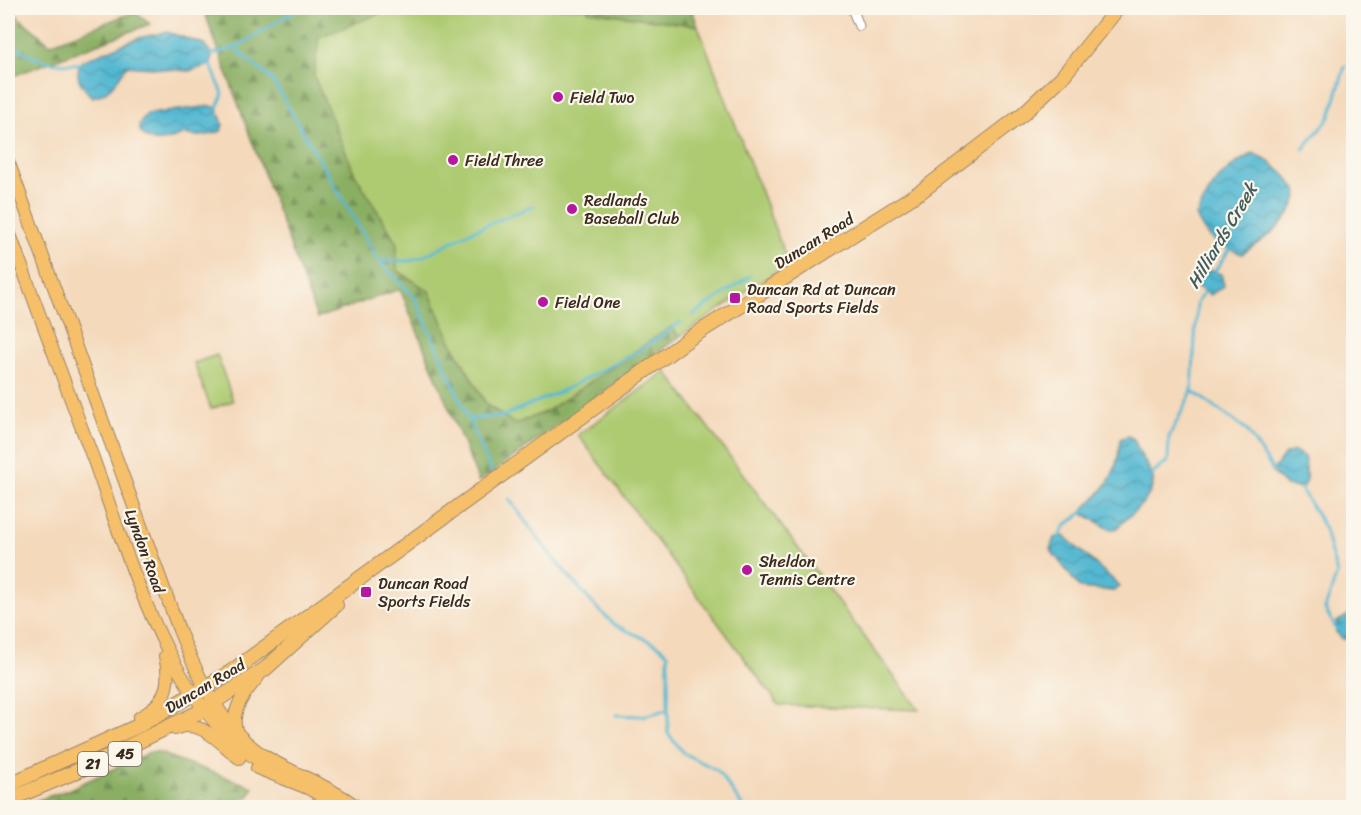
<svg xmlns="http://www.w3.org/2000/svg" width="1361" height="815" viewBox="0 0 1361 815" font-family="Sriracha,sans-serif">
  <defs>
    <pattern id="forest-firs" width="22" height="20" patternUnits="userSpaceOnUse" patternTransform="scale(1.5)"><rect width="22" height="20" fill="#8aaf64"/><path d="M5 1l3.5 6h-7zM16 11l3.5 6h-7z" fill="#728f52"/></pattern>
    <pattern id="water-waves" width="16" height="10" patternUnits="userSpaceOnUse" patternTransform="scale(1.5)"><rect width="16" height="10" fill="#53b8d2"/><path d="M0 5q4-4 8 0t8 0" fill="none" stroke="#4696aa"/></pattern>
  </defs>
  <rect width="100%" height="100%" fill="#fbf7ec"/>
  <filter id="ink" filterUnits="userSpaceOnUse"><feTurbulence type="fractalNoise" baseFrequency=".0167" numOctaves="2"/><feDisplacementMap in="SourceGraphic" scale="12" xChannelSelector="R" yChannelSelector="G"/><feConvolveMatrix kernelMatrix="1 2 1 2 8 2 1 2 1" color-interpolation-filters="sRGB"/></filter>
  <filter id="wash" filterUnits="userSpaceOnUse"><feTurbulence type="fractalNoise" baseFrequency=".008" numOctaves="4" result="noise"/><feDisplacementMap in="SourceGraphic" scale="24" xChannelSelector="R" yChannelSelector="G"/><feGaussianBlur stdDeviation="1.35" result="paint"/><feColorMatrix in="noise" values="0 0 0 0 0 0 0 0 0 0 0 0 0 0 0 0 0 1.4 0 .05"/><feComposite in="paint" operator="in"/></filter>
  <g filter="url(#wash)">
    <rect width="100%" height="100%" fill="#f4d9bb"/>
    <g fill="url(#forest-firs)" stroke="#626c41" stroke-width="1.5">
      <path d="M8,8L50,44L134,12L150,24L8,78Z"/>
      <path d="M203,8H395L320,37L355,174L397,243V270L429,291L452,343L487,406L516,424L547,411L672,326L679,337L479,482L400,289L317,318Z"/>
      <path d="M587,8H691L698,26L587,11Z"/>
      <path d="M156,752L253,787L249,797L203,808L19,807L70,789L146,754Z"/>
    </g>
    <g fill="#aecb72" stroke="#747a48" stroke-width="1.5">
      <path d="M395,8H587L588,11L698,26L788,263L679,337L672,326L547,411L515,424L487,405L452,343L429,291L397,270V243L355,174L314,76L319,37Z"/>
      <path d="M217,355L233,401L211,409L194,363Z"/>
      <path d="M666,371L919,710L779,705L578,435Z"/>
    </g>
    <g fill="url(#water-waves)" stroke="#477178" stroke-width="1.5">
      <path d="M167,32L204,44L212,55L211,65L189,71L126,66C119,80 108,95 92,97C82,87 72,75 82,61L138,38Z"/>
      <path d="M211,106L217,108L223,124L221,131C207,136 199,138 185,134C168,140 152,148 140,131L139,125L147,114Z"/>
      <path d="M1253,153C1273,163 1286,173 1298,193C1292,221 1265,239 1242,254C1217,245 1207,241 1196,216C1211,185 1222,170 1253,153Z"/>
      <path d="M1208,270L1221,274L1224,286L1210,295L1195,285Z"/>
      <path d="M1128,436L1134,439C1138,452 1144,460 1151,472C1162,493 1129,515 1117,528L1111,530L1084,514V508C1107,489 1119,471 1120,439Z"/>
      <path d="M1295,451L1304,457C1306,468 1309,479 1302,488L1286,486L1272,472L1285,454Z"/>
      <path d="M1064,536L1120,586L1114,591L1080,588L1050,549L1054,538Z"/>
      <path d="M1353,612V639H1343L1336,632L1337,622Z"/>
    </g>
    <g fill="none" stroke-linecap="round" stroke-linejoin="round">
      <g stroke="#53b8d2" stroke-width="3">
        <path d="M633,8L634,9"/>
        <path d="M8,39C29,61 53,65 83,64"/>
        <path d="M235,48L273,81L379,261L415,298L492,472"/>
        <path d="M1353,53H1354"/>
        <path d="M209,55L235,48L299,8"/>
        <path d="M210,63L223,94L217,108"/>
        <path d="M1303,149L1330,117L1345,66"/>
        <path d="M379,261H410L424,256L470,232L533,206"/>
        <path d="M1213,274L1231,247"/>
        <path d="M693,315L750,276"/>
        <path d="M1192,391L1246,429L1274,472"/>
        <path d="M469,419L503,416L564,390L635,353L681,322"/>
        <path d="M1151,475L1168,461L1169,437L1192,391L1197,303L1205,291"/>
        <path d="M1300,487L1324,527L1337,574L1325,609L1336,628L1340,627"/>
        <path d="M509,499L552,557L594,605L615,625L658,645L668,654V733L683,753L717,770L744,808"/>
        <path d="M1059,537L1065,526L1087,509"/>
        <path d="M616,715L643,716L666,710"/>
      </g>
    </g>
  </g>
  <g filter="url(#ink)">
    <g fill="none" stroke-linecap="round" stroke-linejoin="round">
      <defs>
        <path id="minor" d="M852,8L859,26"/>
        <g id="major">
          <path d="M8,161L179,630C198,677 222,730 266,757C298,776 328,785 359,808"/>
          <path d="M8,229C36,305 64,382 93,458C128,554 172,718 269,766"/>
          <path d="M139,718C165,704 172,685 165,656"/>
          <path d="M175,729C200,717 221,744 239,758"/>
          <path d="M236,730C230,710 246,691 258,677"/>
          <path d="M257,768L310,789L342,808"/>
        </g>
        <g id="highway">
          <path d="M8,785L140,725L231,672L690,338L923,190L1024,113L1062,77L1118,8"/>
          <path d="M8,800L82,769L197,713L265,669L336,605"/>
        </g>
      </defs>
      <use href="#minor" stroke="#98826c" stroke-width="11"/>
      <use href="#major" stroke="#98826c" stroke-width="14"/>
      <use href="#highway" stroke="#98826c" stroke-width="16"/>
      <use href="#minor" stroke="#fff" stroke-width="9"/>
      <use href="#major" stroke="#f6c06b" stroke-width="12"/>
      <use href="#highway" stroke="#f6c06b" stroke-width="14"/>
    </g>
  </g>
  <g fill="#b5179e" stroke="#fbf7ec" stroke-width="2">
    <circle cx="558" cy="97" r="6"/>
    <circle cx="453" cy="160" r="6"/>
    <circle cx="572" cy="209" r="6"/>
    <rect x="729" y="292" width="12" height="12" rx="3"/>
    <circle cx="543" cy="302" r="6"/>
    <circle cx="747" cy="570" r="6"/>
    <rect x="360" y="586" width="12" height="12" rx="3"/>
  </g>
  <g text-anchor="middle" dominant-baseline="central" stroke-width="4.5" stroke-linejoin="round" paint-order="stroke">
    <g fill="#fbf7ec" stroke="#75685c" stroke-width="1.5">
      <rect x="108.5" y="742" width="33" height="24" rx="4.5"/>
      <rect x="78" y="752" width="30" height="24" rx="4.5"/>
    </g>
    <g font-size="15" font-weight="bold" fill="#3b2a1e">
      <text x="125" y="754">45</text>
      <text x="93" y="764">21</text>
    </g>
    <g font-size="16" fill="#3b2a1e" stroke="#fbf7ec" text-anchor="start">
      <text x="570" y="97">Field Two</text>
      <text x="465" y="160">Field Three</text>
      <text x="584" y="200">Redlands<tspan x="584" dy="18">Baseball Club</tspan></text>
      <text x="747" y="289">Duncan Rd at Duncan<tspan x="747" dy="18">Road Sports Fields</tspan></text>
      <text x="555" y="302">Field One</text>
      <text x="759" y="561">Sheldon<tspan x="759" dy="18">Tennis Centre</tspan></text>
      <text x="378" y="583">Duncan Road<tspan x="378" dy="18">Sports Fields</tspan></text>
    </g>
    <g font-size="16" fill="#3b2a1e" stroke="#fbf7ec">
      <text transform="translate(814 241) rotate(-32)">Duncan Road</text>
      <text transform="translate(145 551) rotate(70)">Lyndon Road</text>
      <text transform="translate(205 686) rotate(-31)">Duncan Road</text>
    </g>
    <g font-size="18" font-style="italic" fill="#435c5d" stroke="#fbf7ec">
      <text transform="translate(1222 236) rotate(-59)">Hilliards Creek</text>
    </g>
  </g>
  <rect width="1361" height="815" fill="none" stroke="#fbf7ec" stroke-width="30"/>
</svg>
